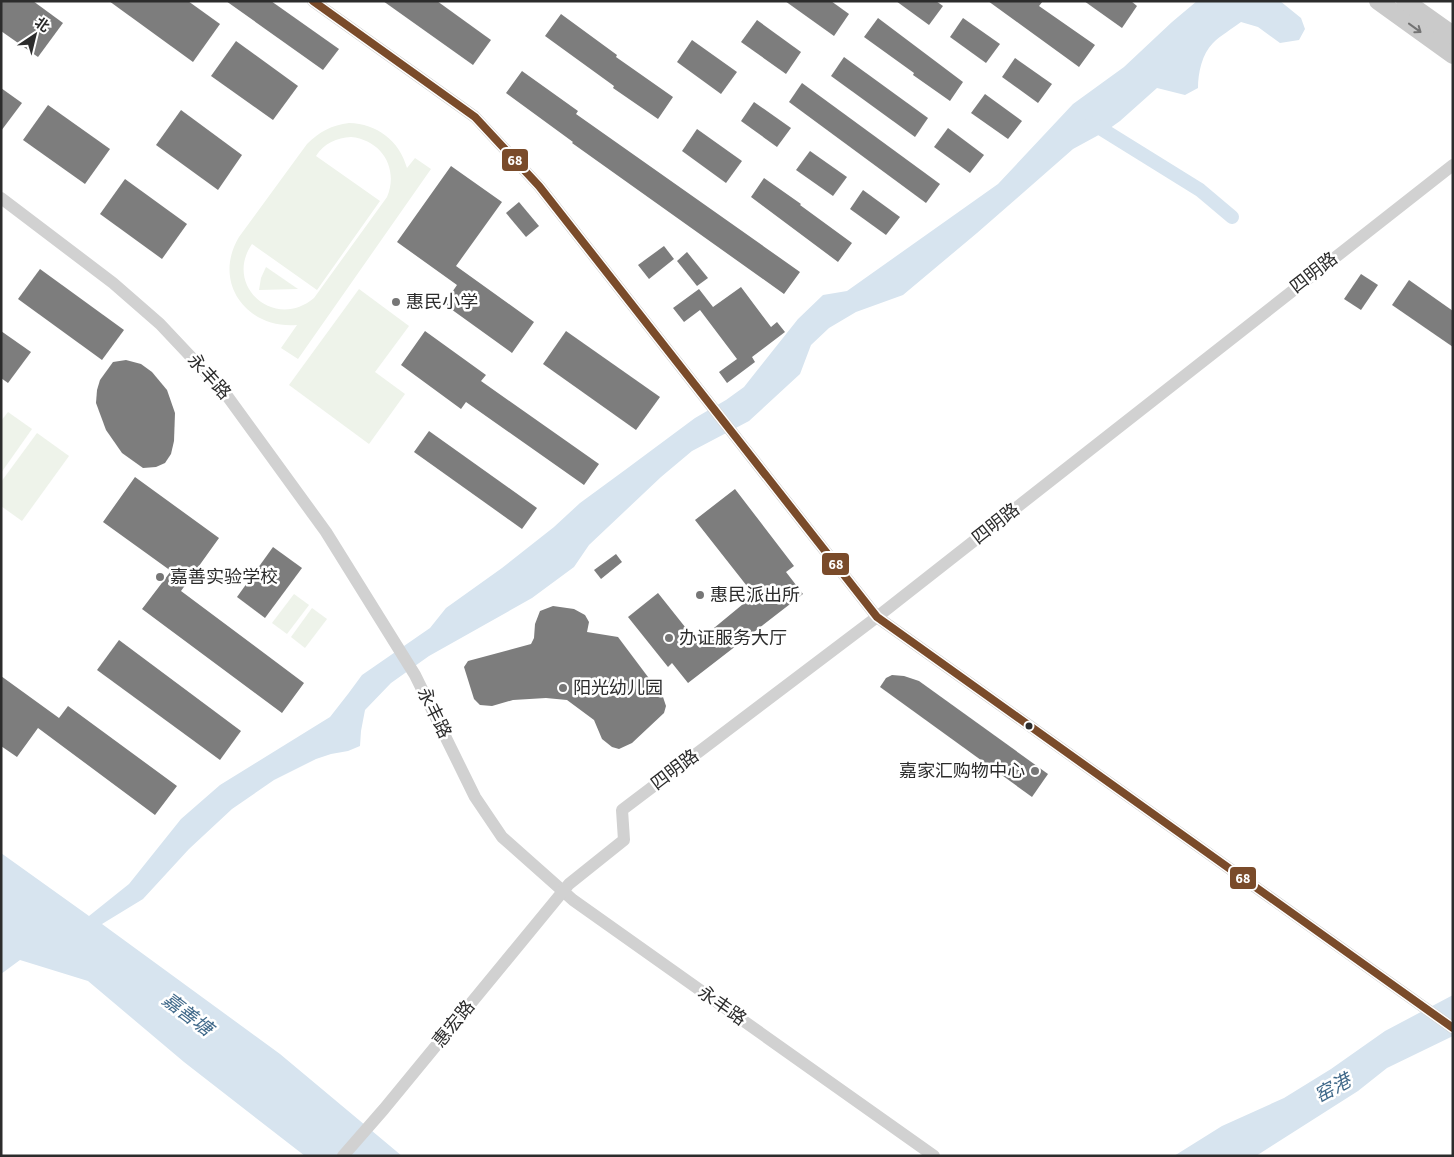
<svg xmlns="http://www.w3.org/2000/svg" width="1454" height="1157" viewBox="0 0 1454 1157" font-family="'Source Sans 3','Noto Sans SC',sans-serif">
  <rect width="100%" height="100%" fill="#fff"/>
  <g fill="#eef3ea" fill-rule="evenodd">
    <path d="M349,123C377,124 399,140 407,168L415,158L431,169L298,359L281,348L297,325C246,329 212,282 239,237L307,144C319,132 332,125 349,123ZM351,137C382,140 399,169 387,197L314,298C275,331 223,286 252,244L317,290L380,201L316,156C324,143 337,138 351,137Z"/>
    <path d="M266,267L298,289L259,290L261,278Z"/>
    <path d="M359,289L409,326L375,372L405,394L369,444L289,385Z"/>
    <path d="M8,412L32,429L1,473V421Z"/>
    <path d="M37,433L69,456L22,521L1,506V482Z"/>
    <path d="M294,594L309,605L287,634L272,623Z"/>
    <path d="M312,608L327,619L305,648L291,637Z"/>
  </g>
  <g fill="#d7e4ef">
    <path d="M1197,1H1280L1301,18L1305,29L1299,40L1280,43L1258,27L1241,22C1232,29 1221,35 1213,43C1202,54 1198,73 1198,88L1185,95L1157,88L1120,121L1106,131L1073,149L977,233L903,295L856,312L829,328L811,345L800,374L749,421L692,451L661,477L589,545L574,567L532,598L429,656L391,683L365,710L361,731L360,746L348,751L331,754L316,759L274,780L232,809L189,849L143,899L102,924L280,1054L402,1156H305L184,1062L88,981L20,960L1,974V853L89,916L129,884L181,819L220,785L330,717L348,694L362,675L430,628L446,608L502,568L554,527L580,503L625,470L695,418L726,400L744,387L798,319L823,295L847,291L998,184L1073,104L1124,67L1172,22Z"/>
    <path d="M1453,995V1036L1387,1068L1358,1091L1256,1156H1174L1222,1126L1284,1098L1331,1069L1385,1031Z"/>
  </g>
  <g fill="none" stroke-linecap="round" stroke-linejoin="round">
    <path stroke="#d7e4ef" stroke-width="14" d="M1092,123L1200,190L1232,217"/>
  </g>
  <g fill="#7d7d7d">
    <path d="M1,1H33L63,23L38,57L1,31Z"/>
    <path d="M109,1H188L220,24L193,62Z"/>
    <path d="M226,1H271L339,49L323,70Z"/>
    <path d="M383,1H437L491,40L473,65Z"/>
    <path d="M785,1H831L849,14L834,36Z"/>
    <path d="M896,1H936L943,6L929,25Z"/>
    <path d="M988,1H1043L1039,6L1095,45L1079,67Z"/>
    <path d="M1084,1H1131L1137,6L1122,28Z"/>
    <path d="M561,14L617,55L616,57L673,97L658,119L613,88L614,86L545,36Z"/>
    <path d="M878,18L963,82L950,101L913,75L914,73L864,37Z"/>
    <path d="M963,18L1000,44L986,63L950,37Z"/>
    <path d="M757,20L801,52L786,74L741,42Z"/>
    <path d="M692,40L737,72L721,94L677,62Z"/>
    <path d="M236,41L298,86L273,120L211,76Z"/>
    <path d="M844,57L928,118L915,137L831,76Z"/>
    <path d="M1015,58L1052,84L1038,103L1002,77Z"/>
    <path d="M522,71L578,111L576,114L800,272L784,294L572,143L573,142L506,93Z"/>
    <path d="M802,83L940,184L926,203L789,102Z"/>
    <path d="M1,88L22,103L1,131Z"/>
    <path d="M985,94L1022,121L1008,139L971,113Z"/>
    <path d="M754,102L791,128L777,147L741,121Z"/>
    <path d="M48,105L110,149L85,184L23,140Z"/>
    <path d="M181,110L242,155L218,190L156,145Z"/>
    <path d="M948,128L984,155L970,173L934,147Z"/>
    <path d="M697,129L742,161L726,183L682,151Z"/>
    <path d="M810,151L847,177L833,196L796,170Z"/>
    <path d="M451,166L502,202L456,266L534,322L512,353L444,304L457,285L397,242Z"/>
    <path d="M764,178L801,204L800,205L852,243L838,262L751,197Z"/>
    <path d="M125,179L187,224L162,259L100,214Z"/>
    <path d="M863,190L900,217L886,235L850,209Z"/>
    <path d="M519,202L539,226L526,237L506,213Z"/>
    <path d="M664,246L674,259L649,279L638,265Z"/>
    <path d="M687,252L708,278L697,286L677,261Z"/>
    <path d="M40,269L124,330L102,360L18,299Z"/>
    <path d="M1361,274L1378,285L1361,310L1344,299Z"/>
    <path d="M1409,280L1453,311V347L1392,305Z"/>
    <path d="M741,287L771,327L777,322L785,332L752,357L755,362L727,383L719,372L737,359L700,310L684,322L673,308L699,289L713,307Z"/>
    <path d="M1,331L31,352L8,383L1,378Z"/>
    <path d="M425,331L486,375L481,381L599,464L584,485L466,402L461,409L401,365Z"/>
    <path d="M566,331L660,397L636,430L543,364Z"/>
    <path d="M126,360L141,364L152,372L167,390L175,413L174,441L171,454L165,463L156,467L143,468L122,453L106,430L96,403L97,390L100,380L113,362Z"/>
    <path d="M429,431L537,508L522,529L414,452Z"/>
    <path d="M135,477L219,538L181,591L304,683L282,713L142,609L171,571L103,522Z"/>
    <path d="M735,489L794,566L786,572L803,594L688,683L672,663L668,667L628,617L658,593L697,642L754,595L695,520Z"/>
    <path d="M273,547L302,568L265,618L237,597Z"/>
    <path d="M616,554L622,562L601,579L594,570Z"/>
    <path d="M553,606L574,609L585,615L589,622L587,632L618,637L663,697L666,706L664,713L632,743L619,749L612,747L602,739L594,720L567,700L546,698L513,700L492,706L480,705L474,699L464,667L468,661L531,644L534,638L535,624L540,611Z"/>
    <path d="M119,640L241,731L220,760L97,670Z"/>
    <path d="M892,675L904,676L919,681L1048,774L1032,797L880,687L886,678Z"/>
    <path d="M1,676L59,718L68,706L177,786L155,815L38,728L17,757L1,746Z"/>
  </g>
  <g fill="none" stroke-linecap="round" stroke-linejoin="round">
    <g stroke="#d1d1d1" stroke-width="12">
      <path d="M313,1L475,117L539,186L877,617L1453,1028"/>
      <path d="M1,198L113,283L160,324L225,393L326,532L415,675L475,797L502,837L573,900L934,1156"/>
      <path d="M343,1156L384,1109L569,884L624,840L622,810L877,617L1453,165"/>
    </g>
    <g stroke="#cacaca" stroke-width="18">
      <path d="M1378,1L1453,55"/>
      <path d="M1405,1L1453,35"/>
    </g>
    <defs>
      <path id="bus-1" d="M313,1L475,117L539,186L877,617L1453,1028"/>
    </defs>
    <use href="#bus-1" stroke="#fff" stroke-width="11"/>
    <use href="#bus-1" stroke="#7a4b2a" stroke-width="8"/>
  </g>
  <defs><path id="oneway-shaft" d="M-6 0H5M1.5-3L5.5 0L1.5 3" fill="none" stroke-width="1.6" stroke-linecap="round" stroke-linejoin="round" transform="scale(1.25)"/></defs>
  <use stroke="#737373" href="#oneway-shaft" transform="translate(1415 28) rotate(36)"/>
  <g fill="#767676" stroke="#fff" stroke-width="2">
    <circle cx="396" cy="302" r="5"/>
    <circle cx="160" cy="577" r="5"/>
    <circle cx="700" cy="595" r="5"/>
    <circle cx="669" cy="638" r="5"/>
    <circle cx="563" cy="688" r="5"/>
    <circle cx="1035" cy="771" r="5"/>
  </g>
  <circle fill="#2c2c2c" stroke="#fff" stroke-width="2" cx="1029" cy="726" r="4.5"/>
  <g text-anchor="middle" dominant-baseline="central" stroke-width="5" stroke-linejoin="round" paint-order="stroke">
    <g font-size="18" fill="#2c2c2c" stroke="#fff">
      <text transform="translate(1314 273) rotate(-38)">四明路</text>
      <text transform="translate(209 377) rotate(48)">永丰路</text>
      <text transform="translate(996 524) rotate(-38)">四明路</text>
      <text transform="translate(434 713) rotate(64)">永丰路</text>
      <text transform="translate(675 770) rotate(-37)">四明路</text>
      <text transform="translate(722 1006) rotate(35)">永丰路</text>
      <text transform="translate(454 1024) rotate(-51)">惠宏路</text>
    </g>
    <g font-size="18" fill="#2c2c2c" stroke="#fff" text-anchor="start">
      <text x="406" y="302">惠民小学</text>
      <text x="170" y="577">嘉善实验学校</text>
      <text x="710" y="595">惠民派出所</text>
      <text x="679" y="638">办证服务大厅</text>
      <text x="573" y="688">阳光幼儿园</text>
      <text x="1025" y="771" text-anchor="end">嘉家汇购物中心</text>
    </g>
    <g font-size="19" font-style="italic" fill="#3f6889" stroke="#fff">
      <text transform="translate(187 1015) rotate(37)">嘉善塘</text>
      <text transform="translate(1333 1089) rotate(-29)">窑港</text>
    </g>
  </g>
  <g stroke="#fff" stroke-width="2">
    <rect x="501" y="148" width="28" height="24" rx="5" fill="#7a4b2a"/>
    <rect x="821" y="552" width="29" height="24" rx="5" fill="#7a4b2a"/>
    <rect x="1229" y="866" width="28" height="24" rx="5" fill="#7a4b2a"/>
  </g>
  <g font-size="14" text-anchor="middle" font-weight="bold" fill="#fff">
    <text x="515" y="165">68</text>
    <text x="836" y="569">68</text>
    <text x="1243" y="883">68</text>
  </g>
  <rect width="1454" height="1157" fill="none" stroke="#2c2c2c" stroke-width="5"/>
  <g transform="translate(35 35) rotate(35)" stroke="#ffffff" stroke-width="4" paint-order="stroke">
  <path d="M0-4L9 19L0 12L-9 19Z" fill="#2c2c2c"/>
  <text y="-8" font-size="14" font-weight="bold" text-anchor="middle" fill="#2c2c2c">北</text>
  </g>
</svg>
